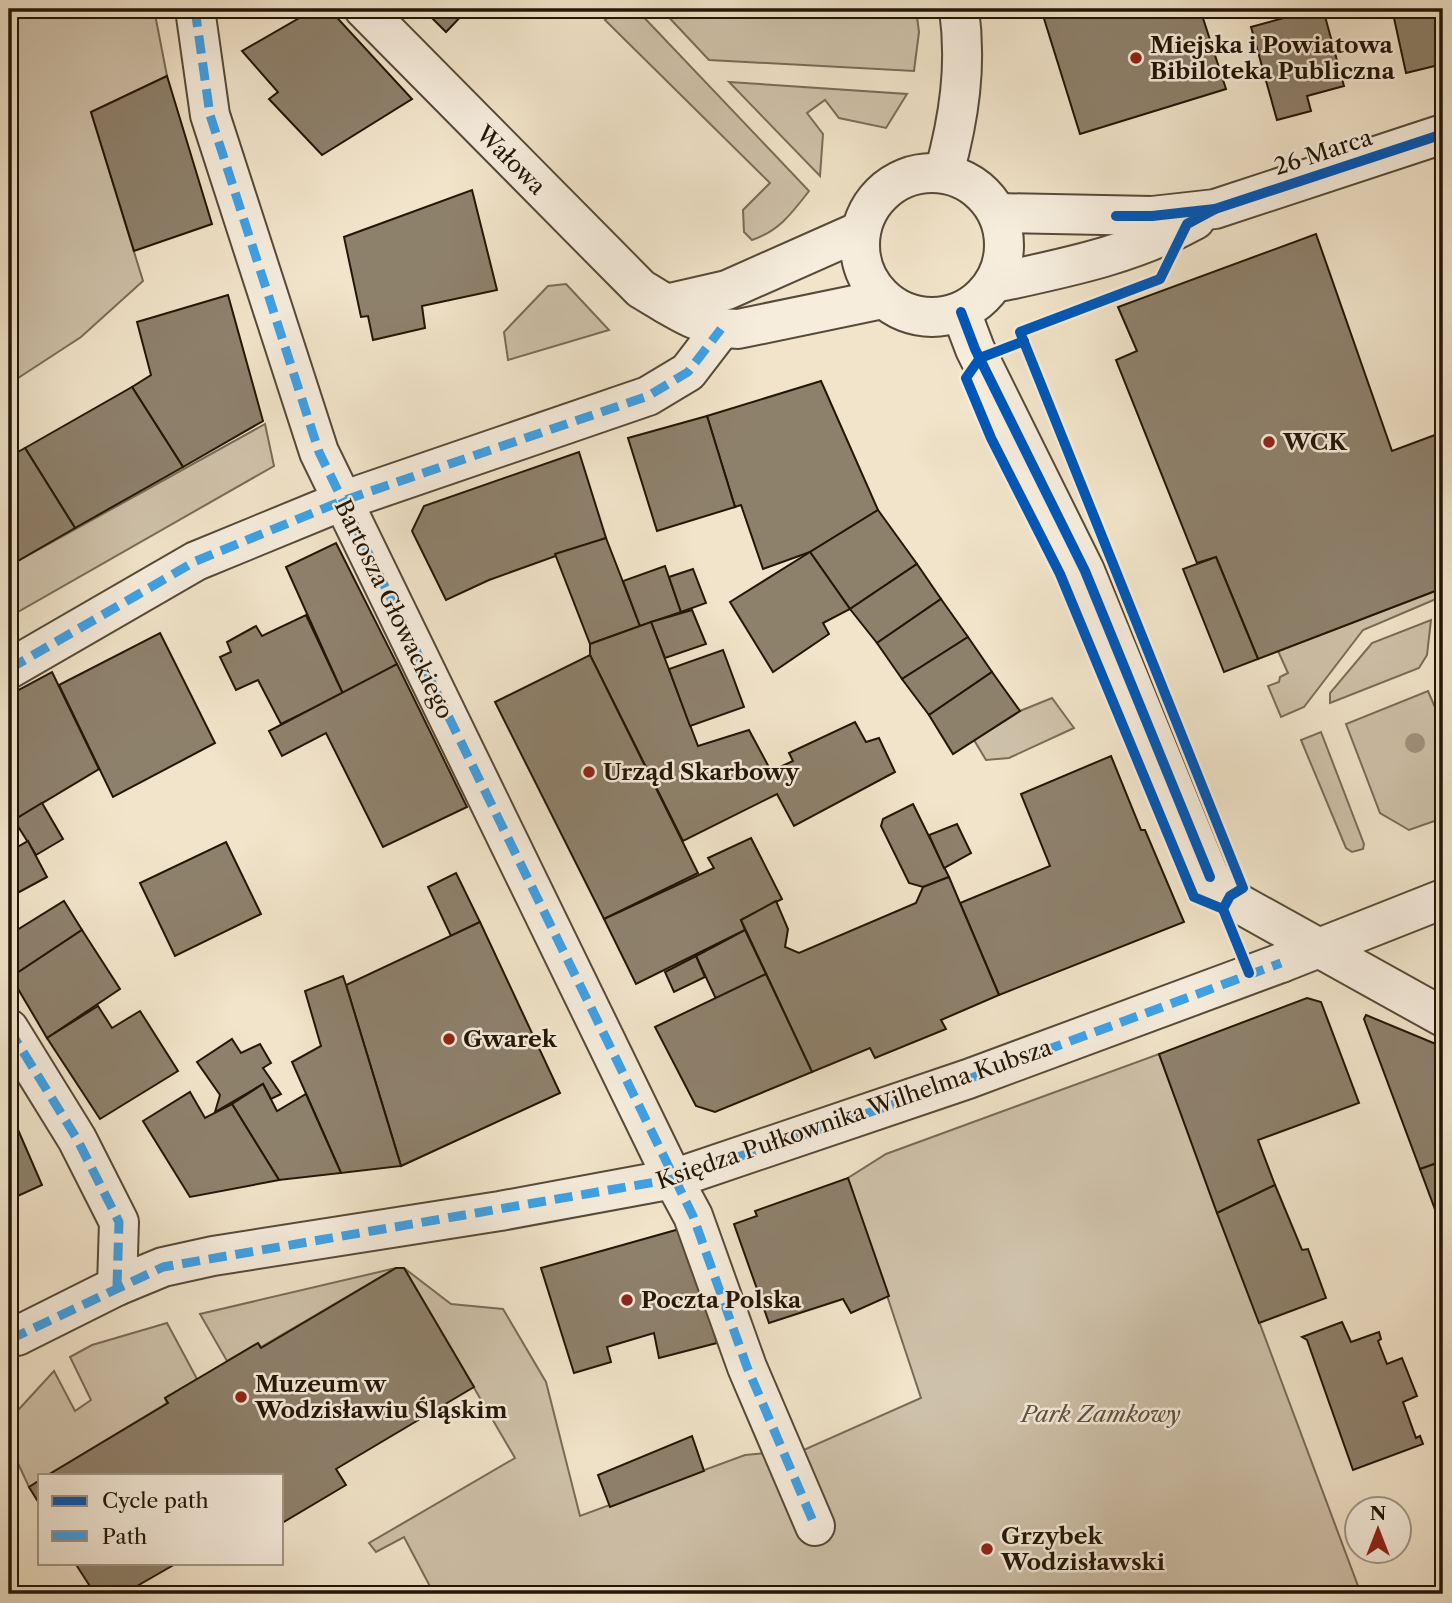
<svg xmlns="http://www.w3.org/2000/svg" width="1452" height="1603" viewBox="0 0 1452 1603" font-family="'Libre Caslon Text',serif">
  <rect width="100%" height="100%" fill="#f1e4ca"/>
  <filter id="stains"><feTurbulence type="fractalNoise" baseFrequency=".00286" numOctaves="4"/><feColorMatrix values="0 0 0 0 .2 0 0 0 0 .09 0 0 0 0 .02 0 0 0 .5 -.17"/></filter>
  <radialGradient id="worn" r=".72"><stop offset=".6" stop-color="#630" stop-opacity="0"/><stop offset="1" stop-color="#630" stop-opacity=".3"/></radialGradient>
  <g fill="#cec1a9" stroke="#786c58" stroke-width="2">
    <path d="M9,9H154L167,76L91,112L143,281L81,337L9,384Z"/>
    <path d="M617,9H636L809,191C792,213 779,231 752,240L744,232L743,210L770,183L605,20Z"/>
    <path d="M661,9H916L919,32L914,71L709,60Z"/>
    <path d="M729,82L907,94L886,128L839,118L825,100L807,113L823,134L820,176Z"/>
    <path d="M566,284L609,330L508,360L504,332L548,286Z"/>
    <path d="M265,424L274,466L9,617V566Z"/>
    <path d="M1443,588V596L1363,630L1304,707L1281,717L1268,686L1279,682L1280,677L1288,673L1278,651Z"/>
    <path d="M1431,620L1427,655L1419,668L1330,703V693L1372,643Z"/>
    <path d="M1428,691L1443,726V818L1409,830L1380,813L1346,724Z"/>
    <path d="M1052,698L1074,728L1009,758L986,760L974,740L1020,711Z"/>
    <path d="M1321,732L1364,844L1363,849L1352,852L1346,848L1301,740Z"/>
    <path d="M1159,1054L1361,1594H434L404,1537L376,1552L369,1543L515,1458L404,1268L451,1304L503,1309L546,1382L580,1516L745,1455L806,1449L921,1398L848,1178L886,1154Z"/>
    <path d="M396,1268L261,1347L258,1343L227,1361L200,1314Z"/>
    <path d="M167,1323L197,1379L165,1398L167,1403L48,1475H40V1480L29,1487L9,1444V1420L54,1371L75,1411L91,1400L70,1357L92,1345Z"/>
  </g>
  <g fill="#8e816c" stroke="#221606" stroke-width="2">
    <path d="M315,9H329L412,99L322,155L269,99L278,92L242,51Z"/>
    <path d="M423,9H468L446,32Z"/>
    <path d="M1041,9H1200L1226,89L1080,134Z"/>
    <path d="M1316,9H1323L1344,86L1307,96L1311,111L1277,120L1251,27Z"/>
    <path d="M1392,9H1443V64L1406,73Z"/>
    <path d="M167,76L212,224L134,251L91,112Z"/>
    <path d="M472,190L497,290L422,306L425,328L373,340L368,316L361,317L344,237Z"/>
    <path d="M1316,234L1392,451L1443,432V588L1258,659L1216,557L1197,563L1116,360L1137,351L1118,307Z"/>
    <path d="M228,295L263,421L183,467L132,387L151,375L137,322Z"/>
    <path d="M821,381L878,510L810,552L763,569L741,505L735,507L707,416Z"/>
    <path d="M132,387L183,467L75,528L25,448Z"/>
    <path d="M707,416L735,507L657,531L628,438Z"/>
    <path d="M25,448L75,528L9,566V457Z"/>
    <path d="M579,452L606,538L489,580L446,600L412,531L424,506Z"/>
    <path d="M878,510L917,564L850,609L810,552Z"/>
    <path d="M606,538L640,626L590,644L555,554Z"/>
    <path d="M336,543L397,664L343,694L286,567Z"/>
    <path d="M810,552L850,609L823,623L829,634L773,672L730,602Z"/>
    <path d="M1216,557L1258,659L1224,672L1183,569Z"/>
    <path d="M917,564L941,599L877,643L850,609Z"/>
    <path d="M665,566L681,612L640,626L623,581Z"/>
    <path d="M693,569L706,603L681,612L669,577Z"/>
    <path d="M941,599L968,637L902,679L877,643Z"/>
    <path d="M692,610L706,644L665,658L651,622Z"/>
    <path d="M306,615L343,694L281,724L258,680L236,690L220,657L231,652L227,642L256,626L262,636Z"/>
    <path d="M651,622L698,746L749,730L771,771L793,761L789,753L855,722L866,742L879,738L895,772L794,826L777,794L683,841L590,655V644Z"/>
    <path d="M160,633L215,743L113,797L59,685Z"/>
    <path d="M968,637L992,672L929,715L902,679Z"/>
    <path d="M723,650L744,707L690,726L669,669Z"/>
    <path d="M590,655L698,873L604,919L495,702Z"/>
    <path d="M397,664L467,807L383,847L326,733L282,756L269,731Z"/>
    <path d="M52,672L99,769L14,820L9,811V695Z"/>
    <path d="M992,672L1020,711L953,754L929,715Z"/>
    <path d="M1111,756L1141,830H1145L1184,922L999,995L960,903L1050,866L1021,794Z"/>
    <path d="M42,803L63,839L36,855L14,820Z"/>
    <path d="M913,804L949,877L923,887L909,883L881,826L883,819Z"/>
    <path d="M957,824L971,853L944,868L929,835Z"/>
    <path d="M751,838L782,899L741,920L745,930L636,984L604,919L714,868L708,858Z"/>
    <path d="M28,841L47,877L10,897L9,852Z"/>
    <path d="M226,842L261,914L175,956L140,883Z"/>
    <path d="M456,873L480,922L451,936L428,887Z"/>
    <path d="M949,877L999,995L941,1020L946,1029L875,1058L870,1048L812,1072L741,920L776,901L788,929L785,947L799,953L916,903L923,887Z"/>
    <path d="M64,901L82,930L11,977L9,935Z"/>
    <path d="M480,922L560,1093L401,1166L346,985Z"/>
    <path d="M82,930L120,989L47,1038L11,977Z"/>
    <path d="M745,930L766,974L716,999L696,956Z"/>
    <path d="M696,956L705,977L674,992L665,972Z"/>
    <path d="M766,974L812,1072L715,1112L696,1106L655,1027Z"/>
    <path d="M343,976L346,985L401,1166L341,1173L292,1062L321,1046L305,991Z"/>
    <path d="M1307,998L1321,1002L1359,1103L1258,1140L1275,1185L1217,1213L1159,1054Z"/>
    <path d="M98,1006L112,1028L140,1011L178,1071L100,1119L47,1038Z"/>
    <path d="M1366,1015L1443,1047V1161L1420,1169L1364,1019Z"/>
    <path d="M232,1039L241,1053L260,1044L271,1063L263,1068L281,1094L271,1099L263,1084L215,1112L220,1095L197,1062Z"/>
    <path d="M263,1084L277,1111L306,1094L341,1173L279,1180L232,1104Z"/>
    <path d="M190,1092L205,1118L232,1104L279,1180L190,1197L143,1121Z"/>
    <path d="M9,1109L42,1185L9,1200Z"/>
    <path d="M1443,1161V1231L1420,1169Z"/>
    <path d="M848,1178L889,1296L851,1313L843,1299L769,1323L734,1224L757,1216L755,1211Z"/>
    <path d="M1275,1185L1302,1250L1308,1249L1326,1298L1259,1323L1217,1213Z"/>
    <path d="M683,1228L717,1343L659,1358L654,1333L607,1347L611,1362L574,1373L541,1268Z"/>
    <path d="M396,1268H404L474,1387L336,1469L346,1485L282,1523V1475H48L168,1403L165,1398L258,1343L261,1348Z"/>
    <path d="M1342,1322L1351,1342L1379,1332L1381,1339L1378,1341L1387,1364L1402,1358L1417,1396L1403,1402L1416,1438L1420,1436L1423,1444L1353,1470L1307,1340L1302,1337Z"/>
    <path d="M692,1436L704,1471L610,1507L598,1475Z"/>
    <path d="M40,1480V1505L29,1487Z"/>
    <path d="M75,1563H177L123,1594H95Z"/>
  </g>
  <g fill="none" stroke-linecap="round" stroke-linejoin="round">
    <defs>
      <g id="pedestrian">
        <path d="M673,1179L693,1216L747,1367L815,1526"/>
        <path d="M117,1286L163,1267L213,1256L500,1211L673,1179L968,1079L1281,963"/>
      </g>
      <g id="minor">
        <path d="M195,9L210,115L319,452L673,1179"/>
        <path d="M944,173C959,118 967,66 959,9"/>
        <path d="M961,312L975,349L1085,571L1210,877L1238,903L1443,1017"/>
        <path d="M9,669L196,561L342,501L648,396L688,372L721,329"/>
        <path d="M1281,963L1443,899"/>
        <path d="M9,1029L77,1139L119,1222L117,1286L17,1336L9,1337"/>
      </g>
      <g id="tertiary">
        <path d="M364,9L641,289C672,307 701,329 738,329L883,299"/>
        <circle cx="932" cy="245" r="72"/>
        <path d="M998,213L1152,216L1215,209L1443,134"/>
        <path d="M995,283C1064,268 1132,255 1195,220"/>
        <path d="M666,304L727,290L860,231"/>
      </g>
    </defs>
    <use href="#pedestrian" stroke="#564a37" stroke-width="42"/>
    <use href="#minor" stroke="#564a37" stroke-width="42"/>
    <use href="#tertiary" stroke="#564a37" stroke-width="42"/>
    <use href="#pedestrian" stroke="#f6eddd" stroke-width="38"/>
    <use href="#minor" stroke="#f6eddd" stroke-width="38"/>
    <use href="#tertiary" stroke="#f6eddd" stroke-width="38"/>
    <g stroke="#3ea2e9" stroke-width="9" stroke-dasharray="18 9" stroke-linecap="butt">
      <path d="M195,9L210,115L319,452L693,1216L747,1367L815,1526"/>
      <path d="M9,669L196,561L342,501L648,396L688,372L721,329"/>
      <path d="M9,1029L77,1139L119,1222L117,1286"/>
      <path d="M9,1337L17,1336L163,1267L673,1179L968,1079L1281,963"/>
    </g>
    <defs>
      <g id="cycleway">
        <path d="M1215,209L1187,224L1160,279L1020,332L1243,888L1230,896L1223,909L1249,973"/>
        <path d="M1116,216H1152L1215,209L1443,134"/>
        <path d="M961,312L975,349L1085,571L1210,877"/>
        <path d="M1024,341L980,358L966,378L991,438L1060,574L1194,897L1223,909"/>
      </g>
    </defs>
    <use href="#cycleway" stroke="#f6eddd" stroke-width="15"/>
    <use href="#cycleway" stroke="#0057b8" stroke-width="10"/>
  </g>
  <circle fill="#a0947e" cx="1415" cy="743" r="10"/>
  <g fill="#8f2418" stroke="#f6eddd" stroke-width="2.5">
    <circle cx="1136" cy="58" r="7"/>
    <circle cx="1269" cy="442" r="7"/>
    <circle cx="589" cy="772" r="7"/>
    <circle cx="449" cy="1039" r="7"/>
    <circle cx="627" cy="1300" r="7"/>
    <circle cx="241" cy="1397" r="7"/>
    <circle cx="987" cy="1549" r="7"/>
  </g>
  <g text-anchor="middle" dominant-baseline="central" stroke-width="5" stroke-linejoin="round" paint-order="stroke">
    <g font-size="23" font-weight="bold" fill="#221606" stroke="#f6eddd" text-anchor="start">
      <text x="1150" y="45">Miejska i Powiatowa<tspan x="1150" dy="26">Bibiloteka Publiczna</tspan></text>
      <text x="1283" y="442">WCK</text>
      <text x="603" y="772">Urząd Skarbowy</text>
      <text x="463" y="1039">Gwarek</text>
      <text x="641" y="1300">Poczta Polska</text>
      <text x="255" y="1384">Muzeum w<tspan x="255" dy="26">Wodzisławiu Śląskim</tspan></text>
      <text x="1001" y="1536">Grzybek<tspan x="1001" dy="26">Wodzisławski</tspan></text>
    </g>
    <g font-size="23" fill="#221606" stroke="#f6eddd">
      <text transform="translate(1323 152) rotate(-18)">26 Marca</text>
      <text transform="translate(511 160) rotate(45)">Wałowa</text>
      <text transform="translate(394 609) rotate(64)">Bartosza Głowackiego</text>
      <text transform="translate(854 1114) rotate(-19)">Księdza Pułkownika Wilhelma Kubsza</text>
    </g>
    <g font-size="23" font-style="italic" fill="#5e523f" stroke="#f6eddd">
      <text x="1101" y="1414">Park Zamkowy</text>
    </g>
  </g>
  <rect width="1452" height="1603" fill="none" stroke="#f1e4ca" stroke-width="35"/>
  <rect x="10" y="10" width="1431" height="1582" fill="none" stroke="#221606" stroke-width="3.5"/>
  <rect x="18" y="18" width="1417" height="1568" fill="none" stroke="#221606" stroke-width="2"/>
  <rect x="38" y="1474" width="245" height="91" fill="#f6eddd" stroke="#a19787" stroke-width="2"/>
  <rect x="52" y="1496" width="35" height="10" fill="#0057b8" stroke="#a19787" stroke-width="2"/>
  <text x="102" y="1508" font-size="21" fill="#221606">Cycle path</text>
  <rect x="52" y="1531" width="35" height="10" fill="#3ea2e9" stroke="#a19787" stroke-width="2"/>
  <text x="102" y="1544" font-size="21" fill="#221606">Path</text>
  <g transform="translate(1378 1530)"><circle r="33" fill="#f6eddd" stroke="#a19787" stroke-width="2"/>
  <path d="M0-5L12 26L0 18L-12 26Z" fill="#8f2418"/>
  <text y="-10" font-size="19" font-weight="bold" text-anchor="middle" fill="#221606">N</text>
  </g>
  <rect width="100%" height="100%" filter="url(#stains)"/>
  <rect width="100%" height="100%" fill="url(#worn)"/>
</svg>
